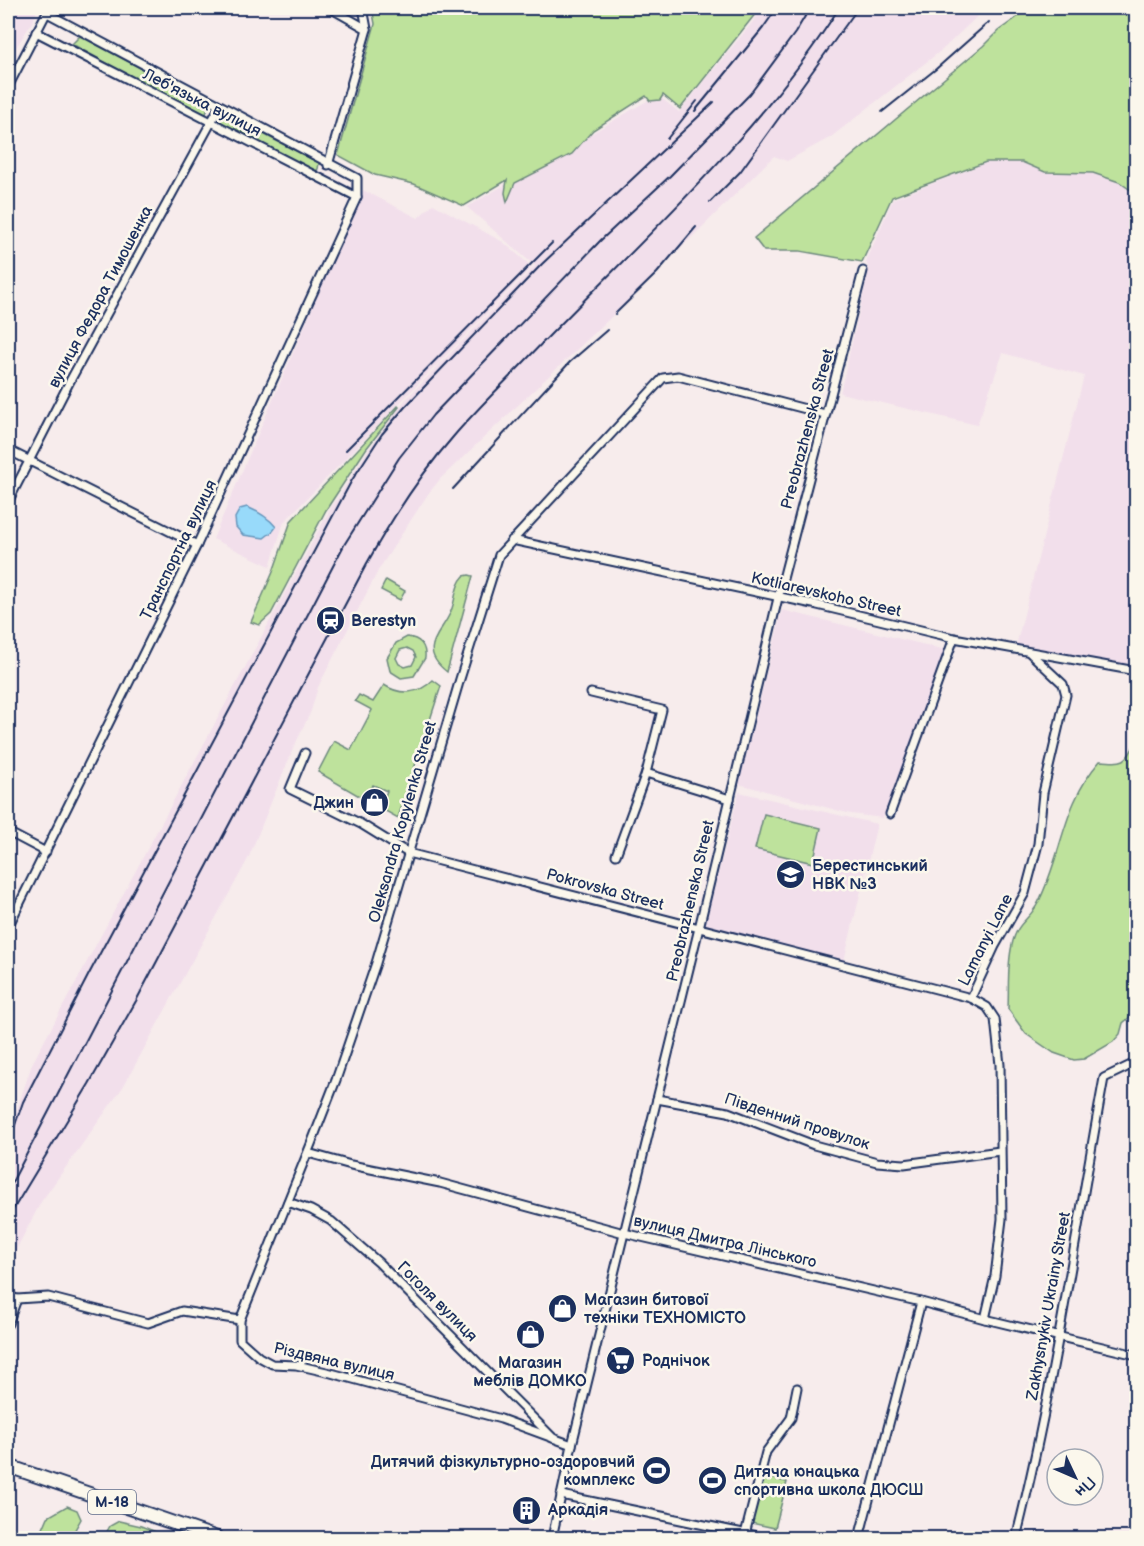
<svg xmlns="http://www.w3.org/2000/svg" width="1144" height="1546" viewBox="0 0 1144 1546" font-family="'Balsamiq Sans',sans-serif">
  <rect width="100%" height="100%" fill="#f7ecec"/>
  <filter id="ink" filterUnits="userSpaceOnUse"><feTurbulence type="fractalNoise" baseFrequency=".0167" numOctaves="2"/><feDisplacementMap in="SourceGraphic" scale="12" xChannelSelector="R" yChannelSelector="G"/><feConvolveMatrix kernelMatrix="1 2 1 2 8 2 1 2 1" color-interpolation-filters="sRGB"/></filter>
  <g filter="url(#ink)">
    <g fill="#f2dfeb">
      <path d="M8,8H38L33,21L8,60Z"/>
      <path d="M764,8H986L943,49L831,137L787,161L774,156L606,322L441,478L428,494L379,569L318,687L311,711L293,749L248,859L123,1087L41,1202L8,1265V1137L32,1064L329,511L368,450L406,399L535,266L467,207L657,95L679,112Z"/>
      <path d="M1001,157L1118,172L1136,190V657L1124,665L1016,646L1084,376L1003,353L977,425L840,393L869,270L866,262L893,199Z"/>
      <path d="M363,190L418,218L433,204L503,242L532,267L284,522L270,566L213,539Z"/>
      <path d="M782,610L946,650L883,818L851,814L739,784Z"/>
      <path d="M739,792L877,824L844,961L705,925Z"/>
    </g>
    <g fill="#bee29c" stroke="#6c887d" stroke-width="1.5" fill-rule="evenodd">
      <path d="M372,8H760L680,109L663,95L660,100L650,101L646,96L593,130L572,154L515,183L507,202L505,193L507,180L464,206L414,184L375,175L338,155L375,24Z"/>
      <path d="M1030,8H1136V190L1132,191L1119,182L1093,173L1045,172L1022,162H986L892,197L862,262L800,251H764L754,238L983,46L998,31Z"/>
      <path d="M80,36L208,104L206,115L189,109L72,44Z"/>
      <path d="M221,112L319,163L318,169L314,173L216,121Z"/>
      <path d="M398,406L399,407L366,449L326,510L271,614L259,625L251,622L273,572L291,521Z"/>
      <path d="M469,575L473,576L447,672C416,648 442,634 451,611C456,599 455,585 464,576Z"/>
      <path d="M386,580L405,591L400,600L381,590Z"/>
      <path d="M407,637C420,638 426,646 425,658L414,676L401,678L390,671L387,658L396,643ZM407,648L413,651L416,657L412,665L405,667L399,664L396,658L400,650Z"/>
      <path d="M433,680L441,686L398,818L380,808L387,791L373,785L366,800L318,772L334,741L351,750L372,710L355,701L359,695L373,702L384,685C401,696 419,694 433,680Z"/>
      <path d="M1136,741V877L1133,882L1136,922V1016H1131L1123,1023L1120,1034L1113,1042L1084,1059L1074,1060L1054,1053L1026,1034L1008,1009C1009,988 1007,965 1012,945C1017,921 1029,921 1038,903C1063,854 1062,804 1100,761C1124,763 1127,763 1136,741Z"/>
      <path d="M764,814L821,828L813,863L755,849Z"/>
      <path d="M762,1476L787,1482L775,1528L751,1523Z"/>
      <path d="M67,1506L77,1510L81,1519L72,1535V1538H39L48,1517Z"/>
      <path d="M119,1521L141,1526L171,1538H107L105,1535L110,1526Z"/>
    </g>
    <path fill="#98dafa" stroke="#6696bc" stroke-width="1.5" d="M247,507C259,512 268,517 276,527L273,531L264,538L243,535L236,527L235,518L240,509Z"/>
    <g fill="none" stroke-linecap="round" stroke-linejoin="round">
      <defs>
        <g id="street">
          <path d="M330,8L367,29"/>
          <path d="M36,32L357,197"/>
          <path d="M8,87L49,8"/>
          <path d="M328,165L367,29L363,8"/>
          <path d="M8,450L197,545"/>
          <path d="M8,502L70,381L220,106"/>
          <path d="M512,540L813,604L954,638L1136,671"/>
          <path d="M591,693L662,710L646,773L616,855"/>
          <path d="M305,753L290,789L361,824L408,853L971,998L987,1007L995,1019L1000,1065L1002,1219L995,1276L985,1319"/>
          <path d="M646,773L730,799"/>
          <path d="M890,814L954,638"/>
          <path d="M8,832L46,852"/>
          <path d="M8,927L197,545L357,197V178L47,13"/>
          <path d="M971,998L995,946L1025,893L1038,844L1043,793L1066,695L1063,684L1030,653"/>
          <path d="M657,1099L728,1112L814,1145L877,1162L904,1164L1000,1151"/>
          <path d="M308,1153L351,1165L440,1183L624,1233L921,1302L985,1319L1136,1355"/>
          <path d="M288,1202L311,1210L331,1221L378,1262L553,1438"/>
          <path d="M8,1296L17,1299L48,1297L148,1323L182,1311L240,1320"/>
          <path d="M8,1324L17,1299"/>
          <path d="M572,1445L501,1419L331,1373L296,1365L272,1364L259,1357L240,1340V1320L311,1144L336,1080L376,963L460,679L499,555L663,378L678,376L825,414"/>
          <path d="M561,1495L767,1538"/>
          <path d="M745,1534L766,1452L791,1418L797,1388"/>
          <path d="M552,1538L572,1445L699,928L778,598L863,271"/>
          <path d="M859,1538L921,1302"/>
          <path d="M1016,1538C1054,1387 1076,1231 1104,1078L1131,1065H1136"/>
        </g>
        <path id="highway" d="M8,1466L217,1538"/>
      </defs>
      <use href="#street" stroke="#1b2f5e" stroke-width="11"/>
      <use href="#highway" stroke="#1b2f5e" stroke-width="16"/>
      <use href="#street" stroke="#fbf7ec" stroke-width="7"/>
      <use href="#highway" stroke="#fbf7ec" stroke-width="12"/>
      <g stroke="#1b2f5e" stroke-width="2">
        <path d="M695,111L763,28L777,8"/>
        <path d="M882,112L936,69L989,22"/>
        <path d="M667,139L697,101"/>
        <path d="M710,202L740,172L858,8"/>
        <path d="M615,314L657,273L696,227"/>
        <path d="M346,450L552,243"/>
        <path d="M453,489L570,362L607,330"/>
        <path d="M8,1145L23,1102L89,974L352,480L382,434L405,407L542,264L714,102"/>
        <path d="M8,1190L344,545L399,458L433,415L601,240L670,176L750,94L795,33L810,8"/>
        <path d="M8,1218L89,1084L136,1001L366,565C391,520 419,476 453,437C476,410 501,386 525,361C633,247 755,141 839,8"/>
      </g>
    </g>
  </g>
  <defs>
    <symbol id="station-disc" viewBox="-11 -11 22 22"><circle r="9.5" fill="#1b2f5e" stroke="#fbf7ec"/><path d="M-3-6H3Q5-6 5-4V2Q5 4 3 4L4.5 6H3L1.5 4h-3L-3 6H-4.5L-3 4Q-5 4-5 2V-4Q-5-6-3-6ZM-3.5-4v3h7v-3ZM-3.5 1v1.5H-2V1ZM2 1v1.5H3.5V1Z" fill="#fff"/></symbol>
    <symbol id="shop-disc" viewBox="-11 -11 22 22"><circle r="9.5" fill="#1b2f5e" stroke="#fbf7ec"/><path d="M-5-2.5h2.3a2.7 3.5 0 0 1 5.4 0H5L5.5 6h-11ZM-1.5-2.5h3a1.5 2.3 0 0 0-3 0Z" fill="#fff"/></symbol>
    <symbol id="school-disc" viewBox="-11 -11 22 22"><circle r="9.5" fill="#1b2f5e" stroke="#fbf7ec"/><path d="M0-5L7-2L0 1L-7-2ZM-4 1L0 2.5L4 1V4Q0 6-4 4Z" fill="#fff"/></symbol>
    <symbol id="supermarket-disc" viewBox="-11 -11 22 22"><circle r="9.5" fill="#1b2f5e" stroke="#fbf7ec"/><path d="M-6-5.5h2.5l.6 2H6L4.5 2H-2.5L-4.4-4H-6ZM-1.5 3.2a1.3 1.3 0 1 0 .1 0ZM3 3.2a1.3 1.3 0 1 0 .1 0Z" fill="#fff"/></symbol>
    <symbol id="stadium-disc" viewBox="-11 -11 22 22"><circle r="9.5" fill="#1b2f5e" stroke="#fbf7ec"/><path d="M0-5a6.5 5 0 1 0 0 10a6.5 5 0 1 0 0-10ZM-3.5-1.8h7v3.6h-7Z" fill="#fff"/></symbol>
    <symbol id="building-disc" viewBox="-11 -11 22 22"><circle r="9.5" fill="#1b2f5e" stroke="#fbf7ec"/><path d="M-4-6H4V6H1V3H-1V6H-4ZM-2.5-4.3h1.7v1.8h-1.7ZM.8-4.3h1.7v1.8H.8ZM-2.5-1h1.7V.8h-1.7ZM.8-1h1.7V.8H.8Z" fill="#fff"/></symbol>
  </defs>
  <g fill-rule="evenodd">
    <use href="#station-disc" x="314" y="604" width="33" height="33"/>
    <use href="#shop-disc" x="358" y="786" width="33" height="33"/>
    <use href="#school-disc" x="774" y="858" width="33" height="33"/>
    <use href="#shop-disc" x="546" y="1292" width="33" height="33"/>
    <use href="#shop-disc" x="514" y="1318" width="33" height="33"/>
    <use href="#supermarket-disc" x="604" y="1344" width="33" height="33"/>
    <use href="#stadium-disc" x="640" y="1454" width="33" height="33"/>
    <use href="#stadium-disc" x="696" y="1464" width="33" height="33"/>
    <use href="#building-disc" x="510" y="1494" width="33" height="33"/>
  </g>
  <g text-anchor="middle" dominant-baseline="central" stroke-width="5" stroke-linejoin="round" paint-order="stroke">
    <rect fill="#fbf7ec" stroke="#5e6b89" stroke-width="1.5" x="88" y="1490" width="48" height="24" rx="4.5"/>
    <g font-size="15" font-weight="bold" fill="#1b2f5e">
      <text x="112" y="1502">М-18</text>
    </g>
    <g font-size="16" fill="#1b2f5e" stroke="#fbf7ec">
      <text transform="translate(202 103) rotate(27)">Леб'язька вулиця</text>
      <text transform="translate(101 297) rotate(-62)">вулиця Федора Тимошенка</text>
      <text transform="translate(808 429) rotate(-75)">Preobrazhenska Street</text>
      <text transform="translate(179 550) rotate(-64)">Транспортна вулиця</text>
      <text transform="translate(826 595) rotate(13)">Kotliarevskoho Street</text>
      <text transform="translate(403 822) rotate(-74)">Oleksandra Kopylenka Street</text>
      <text transform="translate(605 890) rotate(15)">Pokrovska Street</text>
      <text transform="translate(691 901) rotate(-77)">Preobrazhenska Street</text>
      <text transform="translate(986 940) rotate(-63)">Lamanyi Lane</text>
      <text transform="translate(797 1122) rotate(18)">Південний провулок</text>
      <text transform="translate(725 1242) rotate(13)">вулиця Дмитра Лінського</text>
      <text transform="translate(437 1302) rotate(45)">Гоголя вулиця</text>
      <text transform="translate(1049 1306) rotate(-80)">Zakhysnykiv Ukrainy Street</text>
      <text transform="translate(334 1362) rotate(13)">Різдвяна вулиця</text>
    </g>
    <g font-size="16" font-weight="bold" fill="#1b2f5e" stroke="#fbf7ec" text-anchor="start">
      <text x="351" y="621">Berestyn</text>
      <text x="354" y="803" text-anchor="end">Джин</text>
      <text x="812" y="866">Берестинський<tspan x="812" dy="18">НВК №3</tspan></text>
      <text x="584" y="1300">Магазин битової<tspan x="584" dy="18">техніки ТЕХНОМІСТО</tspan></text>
      <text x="642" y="1361">Роднічок</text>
      <text x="530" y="1363" text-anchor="middle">Магазин<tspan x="530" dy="18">меблів ДОМКО</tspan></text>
      <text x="635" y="1462" text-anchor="end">Дитячий фізкультурно-оздоровчий<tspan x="635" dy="18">комплекс</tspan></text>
      <text x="734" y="1472">Дитяча юнацька<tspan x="734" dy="18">спортивна школа ДЮСШ</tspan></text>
      <text x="548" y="1510">Аркадія</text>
    </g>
  </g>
  <rect width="1144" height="1546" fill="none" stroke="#fbf7ec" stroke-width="30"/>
  <rect x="15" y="15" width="1114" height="1516" fill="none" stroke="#1b2f5e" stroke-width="2" filter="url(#ink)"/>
  <g transform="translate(1075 1477) rotate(134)"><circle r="28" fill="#fbf7ec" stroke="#a1a7b3" stroke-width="1.5"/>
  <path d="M0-4.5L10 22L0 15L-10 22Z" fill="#1b2f5e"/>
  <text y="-9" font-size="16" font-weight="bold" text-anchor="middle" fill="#1b2f5e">Пн</text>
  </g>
</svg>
